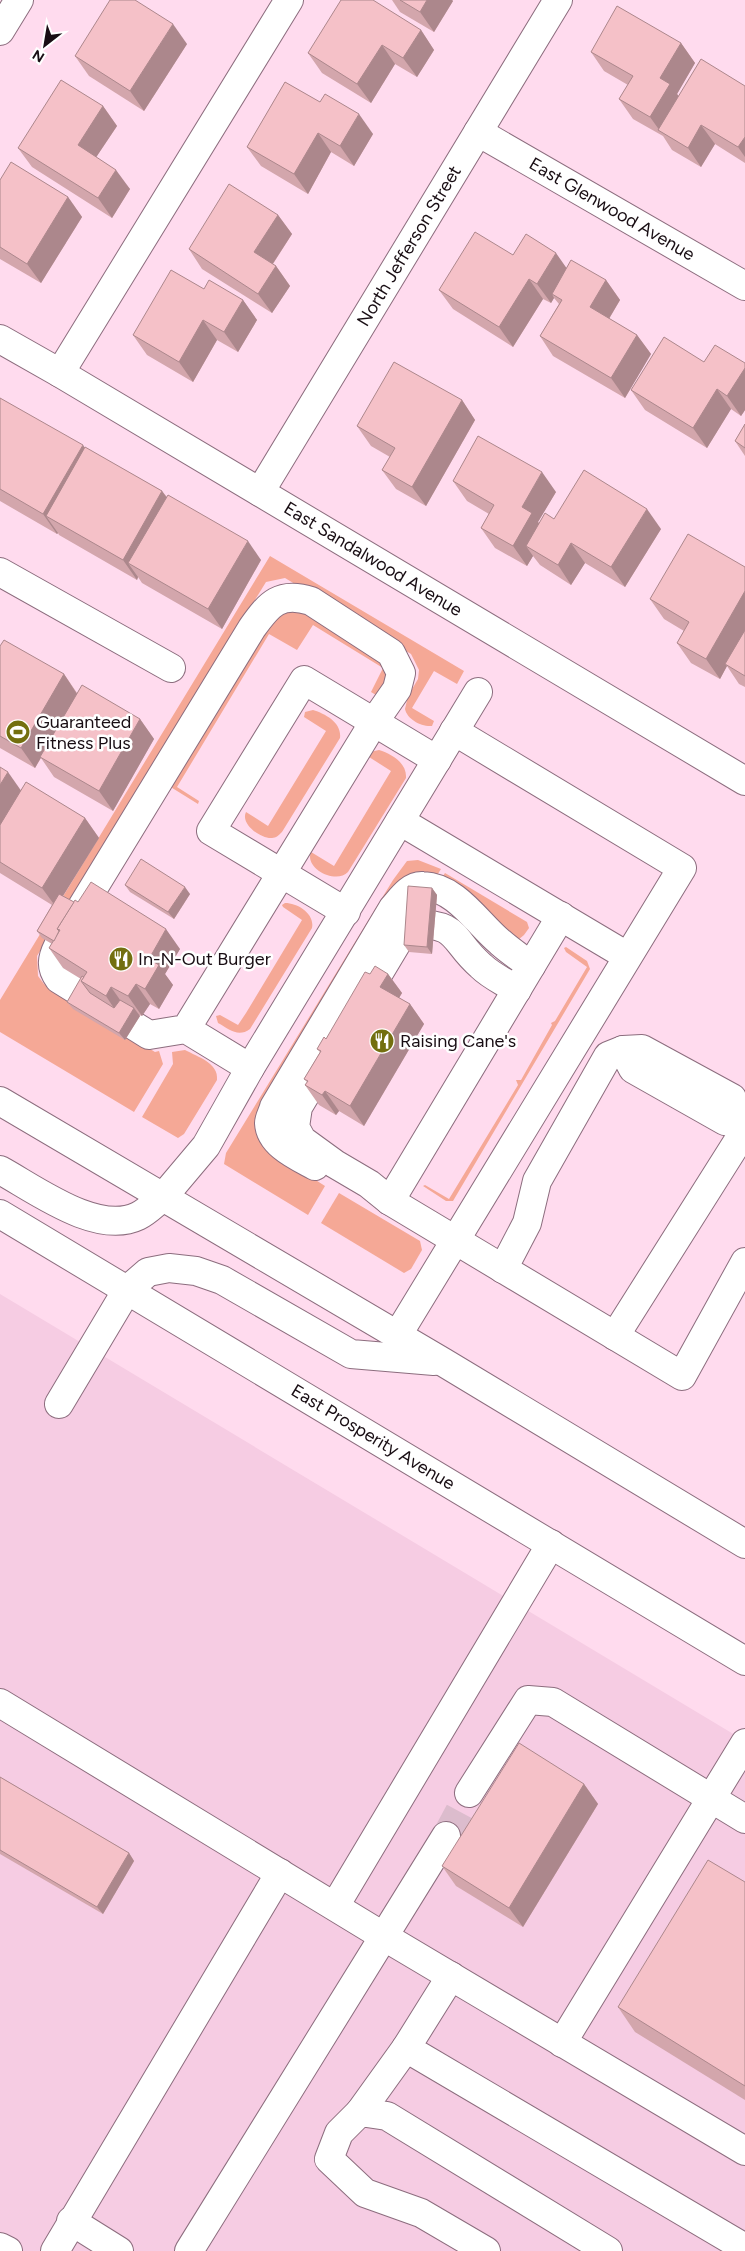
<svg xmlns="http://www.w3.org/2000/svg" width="745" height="2251" viewBox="0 0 745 2251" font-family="Figtree,sans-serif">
  <rect width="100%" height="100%" fill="#ffdbee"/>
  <path fill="#f6cce3" d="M0,1294L745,1741V2251H0Z"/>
  <g fill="#f5a896">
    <path d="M270,556L464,671L457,684L434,671L412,708L434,721L432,726C421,727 407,719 405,709L408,696L418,679L419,670L411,654L285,578L266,582L37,956L38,976L44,984L155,1052L159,1051L163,1064L134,1112L0,1032V1000Z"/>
    <path d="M287,609L301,611L379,657L391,677L382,693L376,695L371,692L383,668L313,625L297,650L269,634L177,787L199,801L198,804L169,786L270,621Z"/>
    <path d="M313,710C326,714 342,723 340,738L282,832C279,835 276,838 272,838C261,839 240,824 246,812L268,826L326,731L304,717L305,712Z"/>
    <path d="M379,750C392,754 407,763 406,778L348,872C336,885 304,868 311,852L334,866L391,771L369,757L370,752Z"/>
    <path d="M418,860L441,869L436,877C419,867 403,875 393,890L267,1149L325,1186L308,1215L224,1164L226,1153L393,880L407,861Z"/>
    <path d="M445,873L527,922L529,928L524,935L518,940L441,879Z"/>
    <path d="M285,903C298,903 315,914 312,928L250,1029C238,1038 229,1029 218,1023L216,1016L220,1015L238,1025L246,1013L302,920L283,907L282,905Z"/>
    <path d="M566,947L587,961L590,969L453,1201H446L423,1186L425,1185L449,1199L518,1085L516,1080H521L552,1025L551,1023L555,1021L587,967L566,952L564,948Z"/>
    <path d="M185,1050C198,1057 219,1063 217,1080L184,1134L178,1138L142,1117L173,1064L172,1052Z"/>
    <path d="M339,1193L420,1241L422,1250L411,1269L404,1273L321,1223Z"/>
  </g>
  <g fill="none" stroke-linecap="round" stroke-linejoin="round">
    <path stroke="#dcbccd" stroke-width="28" stroke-dasharray="28 14" stroke-linecap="butt" d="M446,1836L469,1793"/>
    <defs>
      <g id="minor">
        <path d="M0,31L19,0"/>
        <path d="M478,132L745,286"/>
        <path d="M0,339L60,373L745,781"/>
        <path d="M60,373L289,0"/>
        <path d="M260,492L558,0"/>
        <path d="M0,572L171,668"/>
        <path d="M400,821L627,956"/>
        <path d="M346,912L211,831L304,680L437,760"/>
        <path d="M362,1001L398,941L412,924C460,923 451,940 481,966C491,976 505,982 517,990"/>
        <path d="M186,1029L374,722L397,689L401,673L391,653L311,601C280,591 269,604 252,628L58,946C52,958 50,967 59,979L149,1035L186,1029L250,1068"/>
        <path d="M623,1050L633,1069L725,1121L735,1115"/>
        <path d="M328,1057L298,1107L295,1127L302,1140L335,1164L369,1184L390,1201L682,1376L745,1262"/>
        <path d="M315,1166C299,1157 270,1145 269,1123C269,1118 273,1112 274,1107L393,908C401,899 410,885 423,886C456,887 478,924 500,942C510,951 521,958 531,966"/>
        <path d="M163,1197L206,1146L250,1068L478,692"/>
        <path d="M390,1201L561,916"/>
        <path d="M503,1269L527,1223L537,1181L608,1056L623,1050L642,1049L732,1098L735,1115"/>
        <path d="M397,1336L682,868L454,731"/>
        <path d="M615,1336L745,1130"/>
        <path d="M59,1404L127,1290"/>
        <path d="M0,1703L383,1936L745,2151"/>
        <path d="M469,1793L528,1700L553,1702L745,1819"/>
        <path d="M335,1906L551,1544"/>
        <path d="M451,1976L406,2048L745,2248"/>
        <path d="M562,2043L745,1743"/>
        <path d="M360,2112L406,2048"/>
        <path d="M71,2221L119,2251"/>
        <path d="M0,2247L8,2251"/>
        <path d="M55,2251L280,1873"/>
        <path d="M189,2251L446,1836"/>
        <path d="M486,2251L421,2213L365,2193L329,2159L339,2133L360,2112L387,2116L608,2251"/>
      </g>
      <g id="major">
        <path d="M0,1101L443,1362L745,1544"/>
        <path d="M0,1170C35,1189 97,1236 138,1216C147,1212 155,1203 163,1197"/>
        <path d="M0,1214L745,1661"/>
        <path d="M127,1290L148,1272L169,1268L196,1271L222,1280L351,1354L434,1361"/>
      </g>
    </defs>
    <use href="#minor" stroke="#8c6d7e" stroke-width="30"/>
    <use href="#major" stroke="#8c6d7e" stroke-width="30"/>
    <use href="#minor" stroke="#fff" stroke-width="28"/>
    <use href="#major" stroke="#fff" stroke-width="28"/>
  </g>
  <g fill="#d3a6ac">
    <path d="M392,0H452L453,1L434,32L400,12Z"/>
    <path d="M421,30L434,50L417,77L395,64L371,103L322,73L308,53Z"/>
    <path d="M681,43L695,63L677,94L679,96L745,86V163L715,144L701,167L672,150L663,136L633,119L619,99L628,85L604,71L591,52Z"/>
    <path d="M187,44L144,111L89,76L75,56Z"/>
    <path d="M285,82L373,134L354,166L331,152L308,194L261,166L247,147Z"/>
    <path d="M103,106L117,126L96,157L130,189L112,218L32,167L18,148Z"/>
    <path d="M0,180L68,197L82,217L41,283L0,259Z"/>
    <path d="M278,215L292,234L273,264L276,266L290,286L272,313L202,269L189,249Z"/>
    <path d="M513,255L567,268L606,280L620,300L609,319L637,335L651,354L625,398L553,356L540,336L559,304L554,298L551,303L543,299L513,347L453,309L439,290Z"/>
    <path d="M204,289L243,300L257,320L238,352L217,340L193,382L147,355L133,335Z"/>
    <path d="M704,362L745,363V410L741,416L731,409L707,448L645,410L631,390Z"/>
    <path d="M0,398L85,448L162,491L167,497L261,560L222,629L142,583L138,577L137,580L59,535L58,533L57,534L0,501Z"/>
    <path d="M462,400L475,420L426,506L396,489L382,470L390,457L371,446L357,426Z"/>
    <path d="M745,424V456L735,441Z"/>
    <path d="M453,481L556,492L538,522L539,523L661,529L625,587L585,563L571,585L540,565L533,556L527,566L495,548L481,528L489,514L467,501Z"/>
    <path d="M745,567V687L739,684L727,666L720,679L691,663L677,643L684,631L664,619L650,599Z"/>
    <path d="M0,646L64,674L77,693L140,719L154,739L113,811L54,777L41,758L35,768L0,748Z"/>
    <path d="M0,767L21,791L85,818L99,838L63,896L74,902L180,949L165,974L173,985L159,1009L150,1004L142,1016L139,1015L140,1016L125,1040L73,1009L67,1002L81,979L63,968L49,948L52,944L42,938L37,931L52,905L0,873Z"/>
    <path d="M125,885L190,894L174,919L130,892Z"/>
    <path d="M432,888L437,895L432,954L409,952L404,945Z"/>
    <path d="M370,974H388L402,993L399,998L410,1004L424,1024L364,1126L339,1111L336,1115L319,1105L305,1085L307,1082L304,1079L320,1052L317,1049L326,1039Z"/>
    <path d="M0,1777L129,1853L134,1861L103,1914L0,1854Z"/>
    <path d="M584,1784L598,1804L523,1927L456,1886L442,1866Z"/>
    <path d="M745,1882V2100L635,2032L618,2007Z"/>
  </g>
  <g fill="#ac878c">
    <path d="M427,0H452L453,1L434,32L420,12Z"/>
    <path d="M173,24L187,44L144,111L130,91Z"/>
    <path d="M421,30L434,50L417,77L403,58Z"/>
    <path d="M681,43L695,63L677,94L684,104L660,131L650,117L660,78Z"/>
    <path d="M382,45L395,64L371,103L357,84Z"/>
    <path d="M103,106L117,126L91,165L78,145Z"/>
    <path d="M359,114L373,134L354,166L340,146Z"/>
    <path d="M701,125L715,144L701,167L688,148Z"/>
    <path d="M318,133L331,152L308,194L294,174Z"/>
    <path d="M745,137V157L738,147Z"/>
    <path d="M116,170L130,189L112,218L98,198Z"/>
    <path d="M68,197L82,217L41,283L27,264Z"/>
    <path d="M278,215L292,234L268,271L254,252Z"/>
    <path d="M556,253L570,273L552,294L554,298L551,303L537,284Z"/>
    <path d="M276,266L290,286L272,313L258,294Z"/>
    <path d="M529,279L543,299L513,347L499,327Z"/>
    <path d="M606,280L620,300L604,327L590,307Z"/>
    <path d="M243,300L257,320L238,352L224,332Z"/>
    <path d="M203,320L217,340L193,382L179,362Z"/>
    <path d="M637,335L651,354L625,398L611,378Z"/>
    <path d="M745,368V410L741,416L727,396Z"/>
    <path d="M717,389L731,409L707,448L693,428Z"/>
    <path d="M462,400L475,420L426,506L412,487Z"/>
    <path d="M83,445L97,465L46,516L58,533L57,534L43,514Z"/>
    <path d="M542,472L556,492L538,522L546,533L526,546L533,556L527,566L513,546L522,507Z"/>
    <path d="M162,491L176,511L128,563L138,577L137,580L123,560Z"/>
    <path d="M647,509L661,529L625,587L611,567Z"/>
    <path d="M248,541L261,560L222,629L208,609Z"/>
    <path d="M571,543L585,563L571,585L558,565Z"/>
    <path d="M745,591V635L725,664L727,666L720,679L706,659Z"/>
    <path d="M64,674L77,694L35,768L21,748Z"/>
    <path d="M140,719L154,739L113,811L99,791Z"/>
    <path d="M8,772L22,792L0,829V785Z"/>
    <path d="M85,818L99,838L56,907L42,888Z"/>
    <path d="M185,887L190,894L174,919L168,912Z"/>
    <path d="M432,888L437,895L432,954L427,947Z"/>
    <path d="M166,929L180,949L165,974L173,985L159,1009L145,989L149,959Z"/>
    <path d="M388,974L402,993L394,1006L380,987Z"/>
    <path d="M136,984L150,1004L142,1016L128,996Z"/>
    <path d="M111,987L125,1007L119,1016L106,996Z"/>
    <path d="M410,1004L424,1024L364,1126L350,1106Z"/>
    <path d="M134,1008L140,1016L125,1040L119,1033Z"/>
    <path d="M325,1091L339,1111L336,1115L322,1095Z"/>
    <path d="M584,1784L598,1804L523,1927L509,1908Z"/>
    <path d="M129,1853L134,1861L103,1914L97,1907Z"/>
  </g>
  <g fill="#f5c1c8" stroke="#ac878c">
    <path d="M110,0H135L173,24L130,91L75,56Z"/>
    <path d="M341,0H373L421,30L403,58L382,45L357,84L308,53Z"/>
    <path d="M400,0H427L420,12Z"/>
    <path d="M617,6L681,43L660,78L670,84L650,117L619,99L633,76L591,52Z"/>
    <path d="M701,59L745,86V137L738,147L701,125L688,148L658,130Z"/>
    <path d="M61,80L103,106L78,145L116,170L98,198L18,148Z"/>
    <path d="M285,82L320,102L325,94L359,114L340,146L318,133L294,174L247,147Z"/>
    <path d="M11,162L68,197L27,264L0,247V180Z"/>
    <path d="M229,184L278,215L254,252L276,266L258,294L189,249Z"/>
    <path d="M475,232L513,255L526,234L556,253L537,284L529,279L499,327L439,290Z"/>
    <path d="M571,260L606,280L590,307L637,335L611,378L540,336L562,300L552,294Z"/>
    <path d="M171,270L204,289L209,280L243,300L224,332L203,320L179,362L133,335Z"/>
    <path d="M664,337L704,362L715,345L745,363V368L727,396L717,389L693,428L631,390Z"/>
    <path d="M394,362L462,400L412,487L382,470L395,448L357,426Z"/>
    <path d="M0,398L83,445L43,514L0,489Z"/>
    <path d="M745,424V448L735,441Z"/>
    <path d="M478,436L542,472L522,507L532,513L513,546L481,528L494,505L453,481Z"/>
    <path d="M85,447L162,491L123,560L46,516Z"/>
    <path d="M584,470L647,509L611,567L571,543L558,565L526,546L545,513L554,519Z"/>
    <path d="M168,495L248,541L208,609L128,563Z"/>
    <path d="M688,534L745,567V591L706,659L677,643L689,622L650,599Z"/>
    <path d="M745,630V676L725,664Z"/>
    <path d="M4,640L64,674L21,748L0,736V646Z"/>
    <path d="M82,685L140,719L99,791L40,757Z"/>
    <path d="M0,767L8,772L0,785Z"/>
    <path d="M26,782L85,818L42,888L0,862V825Z"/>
    <path d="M141,859L185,887L168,912L125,885Z"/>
    <path d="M91,882L166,929L149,959L159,965L145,989L136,984L128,996L111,987L106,996L81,981L87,972L49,948L60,930L57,929L75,900L78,902Z"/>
    <path d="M408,886L432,888L427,947L404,945Z"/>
    <path d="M59,894L74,902L57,929L59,931L54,941L37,931Z"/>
    <path d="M375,966L388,974L380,987L410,1004L350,1106L325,1091L322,1095L305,1085L308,1081L304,1079L321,1051L317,1049L324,1037L326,1039L365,972L370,974Z"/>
    <path d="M82,976L84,977L81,981L90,993L114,1008L120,1000L134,1008L119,1033L67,1002Z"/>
    <path d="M519,1743L584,1784L509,1908L442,1866Z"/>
    <path d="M0,1777L129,1853L97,1907L0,1850Z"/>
    <path d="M708,1860L745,1882V2086L618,2007Z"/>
  </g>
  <defs>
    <symbol id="stadium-disc" viewBox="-11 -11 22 22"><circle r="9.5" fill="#736f0f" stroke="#fff"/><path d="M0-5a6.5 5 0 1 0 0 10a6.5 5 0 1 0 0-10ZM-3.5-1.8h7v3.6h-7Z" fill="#fff"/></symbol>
    <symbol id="restaurant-disc" viewBox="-11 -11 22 22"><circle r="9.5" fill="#736f0f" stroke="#fff"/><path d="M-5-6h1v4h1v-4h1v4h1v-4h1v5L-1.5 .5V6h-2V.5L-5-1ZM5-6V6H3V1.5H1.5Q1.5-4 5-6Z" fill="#fff"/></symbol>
  </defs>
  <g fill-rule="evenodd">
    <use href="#stadium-disc" x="4" y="718" width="28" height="28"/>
    <use href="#restaurant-disc" x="107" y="945" width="28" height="28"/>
    <use href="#restaurant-disc" x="368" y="1027" width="28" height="28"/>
  </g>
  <g text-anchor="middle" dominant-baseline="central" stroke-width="5" stroke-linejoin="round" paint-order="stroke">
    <g font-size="18" fill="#180d13" stroke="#fff">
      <text transform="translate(612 209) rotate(30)">East Glenwood Avenue</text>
      <text transform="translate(409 246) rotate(-59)">North Jefferson Street</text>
      <text transform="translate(373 559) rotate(31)">East Sandalwood Avenue</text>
      <text transform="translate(373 1437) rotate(31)">East Prosperity Avenue</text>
    </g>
    <g font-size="18" fill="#180d13" stroke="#fff" text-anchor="start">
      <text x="36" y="722">Guaranteed<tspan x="36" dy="21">Fitness Plus</tspan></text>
      <text x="138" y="959">In-N-Out Burger</text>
      <text x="400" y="1041">Raising Cane's</text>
    </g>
  </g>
  <g transform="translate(45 45) rotate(211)" stroke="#ffffff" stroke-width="4" paint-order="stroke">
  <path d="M0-4L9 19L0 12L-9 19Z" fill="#180d13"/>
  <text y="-8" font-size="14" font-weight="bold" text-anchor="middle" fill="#180d13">N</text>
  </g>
</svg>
